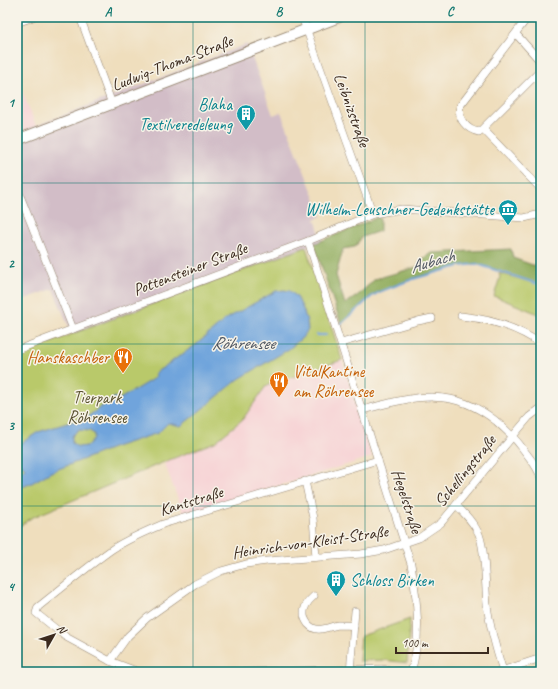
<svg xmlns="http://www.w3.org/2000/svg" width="558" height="689" viewBox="0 0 558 689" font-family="Caveat,sans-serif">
  <rect width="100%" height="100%" fill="#f7f3e8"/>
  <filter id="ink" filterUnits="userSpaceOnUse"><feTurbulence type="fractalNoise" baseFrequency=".025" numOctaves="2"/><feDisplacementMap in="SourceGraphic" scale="8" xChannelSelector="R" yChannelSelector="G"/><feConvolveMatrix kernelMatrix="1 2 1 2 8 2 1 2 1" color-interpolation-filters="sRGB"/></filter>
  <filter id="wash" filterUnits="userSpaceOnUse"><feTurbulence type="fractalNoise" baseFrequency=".012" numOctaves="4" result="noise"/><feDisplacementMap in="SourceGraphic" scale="16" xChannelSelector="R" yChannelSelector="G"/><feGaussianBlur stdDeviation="0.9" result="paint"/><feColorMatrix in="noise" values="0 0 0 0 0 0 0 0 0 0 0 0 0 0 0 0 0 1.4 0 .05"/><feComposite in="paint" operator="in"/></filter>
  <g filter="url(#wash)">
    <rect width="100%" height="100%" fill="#efdebd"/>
    <g fill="#f7cfd3">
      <path d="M17,78L36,126L17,133Z"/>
      <path d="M342,360L372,457L184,515L164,462L215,442L243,419L266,386Z"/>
    </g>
    <path fill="#d2bdc7" d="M247,44L273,115L281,112L322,216L315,219L322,240L306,247L72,334L53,289L17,302V133Z"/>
    <g fill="#b9c96b" stroke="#7a7a44">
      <path d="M306,247L342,360L266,386L243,419L215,442L164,462L31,518L17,528V356L72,334Z"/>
      <path d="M499,273L510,276L541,285V315L494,296L500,277Z"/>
      <path d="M410,619L407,663L384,660L359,661L361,636Z"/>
    </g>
    <path fill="#92ad5f" stroke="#666c3e" d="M378,217L380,218V231L362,237L355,247L343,249L336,275L345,304L357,296L375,279L417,267L421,260L431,253L511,249L513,258L541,268V285L477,264L459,266L413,279L379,292L371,297L341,324L314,244Z"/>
    <path fill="#70a4dc" stroke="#56677d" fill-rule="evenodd" d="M284,290L290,291L297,297L303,309L307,321L308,330L303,337L289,349L239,379L181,426L168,423L158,433L115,447L51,472L30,484L17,489V472H21L25,468L22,465H17V446L38,432L87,417L115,397L118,400L156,377L155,373L197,344L226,319L276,291ZM78,430L90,431L94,434V438L87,446L78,447L72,443V436Z"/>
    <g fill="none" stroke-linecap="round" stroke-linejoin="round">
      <g stroke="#70a4dc" stroke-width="2">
        <path d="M341,324L371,297L379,292L413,279L459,266L477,264L541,285"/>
        <path d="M317,335H326"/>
      </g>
    </g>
  </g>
  <g filter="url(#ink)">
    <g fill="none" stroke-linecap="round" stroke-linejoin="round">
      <defs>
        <g id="street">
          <path d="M80,17L112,104"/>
          <path d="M302,17L373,214"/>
          <path d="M528,17L460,106C457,119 467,130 479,132L541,70"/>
          <path d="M17,23L33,17"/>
          <path d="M516,34L541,62"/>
          <path d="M483,129L541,189"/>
          <path d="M17,188L73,329"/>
          <path d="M308,241L411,564C417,598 422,638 411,672"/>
          <path d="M461,316C490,319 517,327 541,344"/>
          <path d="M341,343L418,321L432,318"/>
          <path d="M17,350L308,241L373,214L402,209L524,218L541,214"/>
          <path d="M362,410C412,397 452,385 496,421C505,429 513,436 520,445C527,455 538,466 541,478"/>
          <path d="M305,481L313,518L316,557"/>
          <path d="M456,505C465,514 474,523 479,534C486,554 485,584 487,605C490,628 496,649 503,671"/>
          <path d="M314,596C308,601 303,607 304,615C304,618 306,621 308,624C317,634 327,627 338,625C343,625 349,625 354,626"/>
          <path d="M110,661L128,636L147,618L195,584L221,571L246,564L267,561L361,554L384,550L419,538L441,523L513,436L529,417L541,408"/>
          <path d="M139,672L110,661L66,637L36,613L38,607C62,588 86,568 111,550C127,539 145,532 163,524L378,460"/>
          <path d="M244,672L381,669L402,672"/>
          <path d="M350,672L355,611"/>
          <path d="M498,672L541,658"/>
        </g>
        <path id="secondary" d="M17,140L339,17"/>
      </defs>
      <use href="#street" stroke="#95846e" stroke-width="8"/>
      <use href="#secondary" stroke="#95846e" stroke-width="12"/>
      <use href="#street" stroke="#fff" stroke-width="7"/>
      <use href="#secondary" stroke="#fff" stroke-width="10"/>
    </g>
  </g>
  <path fill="none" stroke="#0f766e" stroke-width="1" stroke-opacity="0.55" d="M193,17V672M365,17V672M17,183H541M17,344H541M17,506H541"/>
  <defs>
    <symbol id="building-pin" viewBox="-11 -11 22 30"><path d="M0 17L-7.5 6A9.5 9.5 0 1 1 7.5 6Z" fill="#0f9aa8" stroke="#f7f3e8"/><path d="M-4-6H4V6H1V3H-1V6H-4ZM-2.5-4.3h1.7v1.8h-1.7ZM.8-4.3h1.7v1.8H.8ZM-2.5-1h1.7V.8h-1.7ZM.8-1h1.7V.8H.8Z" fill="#fff"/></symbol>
    <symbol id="museum-pin" viewBox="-11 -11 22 30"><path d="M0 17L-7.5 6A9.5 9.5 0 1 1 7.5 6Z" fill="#0f9aa8" stroke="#f7f3e8"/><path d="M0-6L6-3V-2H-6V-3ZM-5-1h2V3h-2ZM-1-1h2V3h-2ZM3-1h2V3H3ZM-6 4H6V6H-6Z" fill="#fff"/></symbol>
    <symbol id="restaurant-pin" viewBox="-11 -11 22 30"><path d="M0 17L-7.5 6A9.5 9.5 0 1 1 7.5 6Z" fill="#e8710a" stroke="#f7f3e8"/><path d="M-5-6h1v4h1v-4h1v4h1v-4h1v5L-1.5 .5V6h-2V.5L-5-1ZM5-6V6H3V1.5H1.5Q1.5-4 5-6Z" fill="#fff"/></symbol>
  </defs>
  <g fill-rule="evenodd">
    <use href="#building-pin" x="235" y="103" width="22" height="30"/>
    <use href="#museum-pin" x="497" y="198" width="22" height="30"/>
    <use href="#restaurant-pin" x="112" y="346" width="22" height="30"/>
    <use href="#restaurant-pin" x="268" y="370" width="22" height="30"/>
    <use href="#building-pin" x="325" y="569" width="22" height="30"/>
  </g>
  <g text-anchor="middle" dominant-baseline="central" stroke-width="3" stroke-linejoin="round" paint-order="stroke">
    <g font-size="17" fill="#3b2a1e" stroke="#f7f3e8">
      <text transform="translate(172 63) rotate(-21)">Ludwig-Thoma-Straße</text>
      <text transform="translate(352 110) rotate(70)">Leibnizstraße</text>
      <text transform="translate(190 269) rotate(-21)">Pottensteiner Straße</text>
      <text transform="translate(465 471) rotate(-51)">Schellingstraße</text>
      <text transform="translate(191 501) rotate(-17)">Kantstraße</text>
      <text transform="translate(407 501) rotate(72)">Hegelstraße</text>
      <text transform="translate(310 542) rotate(-8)">Heinrich-von-Kleist-Straße</text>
    </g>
    <g font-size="17" fill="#0d838f" stroke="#f7f3e8" text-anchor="end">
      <text x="232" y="104">Blaha<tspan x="232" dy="20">Textilveredeleung</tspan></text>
      <text x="494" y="209">Wilhelm-Leuschner-Gedenkstätte</text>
      <text x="350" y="580" text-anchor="start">Schloss Birken</text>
    </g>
    <g font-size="17" fill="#c56008" stroke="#f7f3e8" text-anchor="end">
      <text x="109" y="357">Hanskaschber</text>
      <text x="293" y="371" text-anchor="start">VitalKantine<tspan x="293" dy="20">am Röhrensee</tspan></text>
    </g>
    <g font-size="17" fill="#5a5231" stroke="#f7f3e8">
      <text x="97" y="397">Tierpark<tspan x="97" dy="20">Röhrensee</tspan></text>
    </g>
    <g font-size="18" font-style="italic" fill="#4e5560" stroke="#f7f3e8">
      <text transform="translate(432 261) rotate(-16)">Aubach</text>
      <text x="243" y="343">Röhrensee</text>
    </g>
  </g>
  <rect width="558" height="689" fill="none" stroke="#f7f3e8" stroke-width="44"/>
  <g transform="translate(54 635) rotate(51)" stroke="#f7f3e8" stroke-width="3" paint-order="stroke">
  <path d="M0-3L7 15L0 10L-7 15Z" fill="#3b2a1e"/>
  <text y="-6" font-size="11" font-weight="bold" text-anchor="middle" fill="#3b2a1e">N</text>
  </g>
  <path d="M396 647v6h92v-6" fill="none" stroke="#3b2a1e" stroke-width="2"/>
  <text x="402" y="647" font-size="12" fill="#3b2a1e" stroke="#f7f3e8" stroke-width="3" paint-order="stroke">100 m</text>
  <rect x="22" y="22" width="514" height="645" fill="none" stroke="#0f766e" stroke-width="1.5"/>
  <g font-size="13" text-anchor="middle" font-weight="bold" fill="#0f766e">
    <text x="108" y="16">A</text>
    <text x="279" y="16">B</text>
    <text x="450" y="16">C</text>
    <text x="11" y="107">1</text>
    <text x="11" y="268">2</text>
    <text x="11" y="430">3</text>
    <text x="11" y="591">4</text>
  </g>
</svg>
